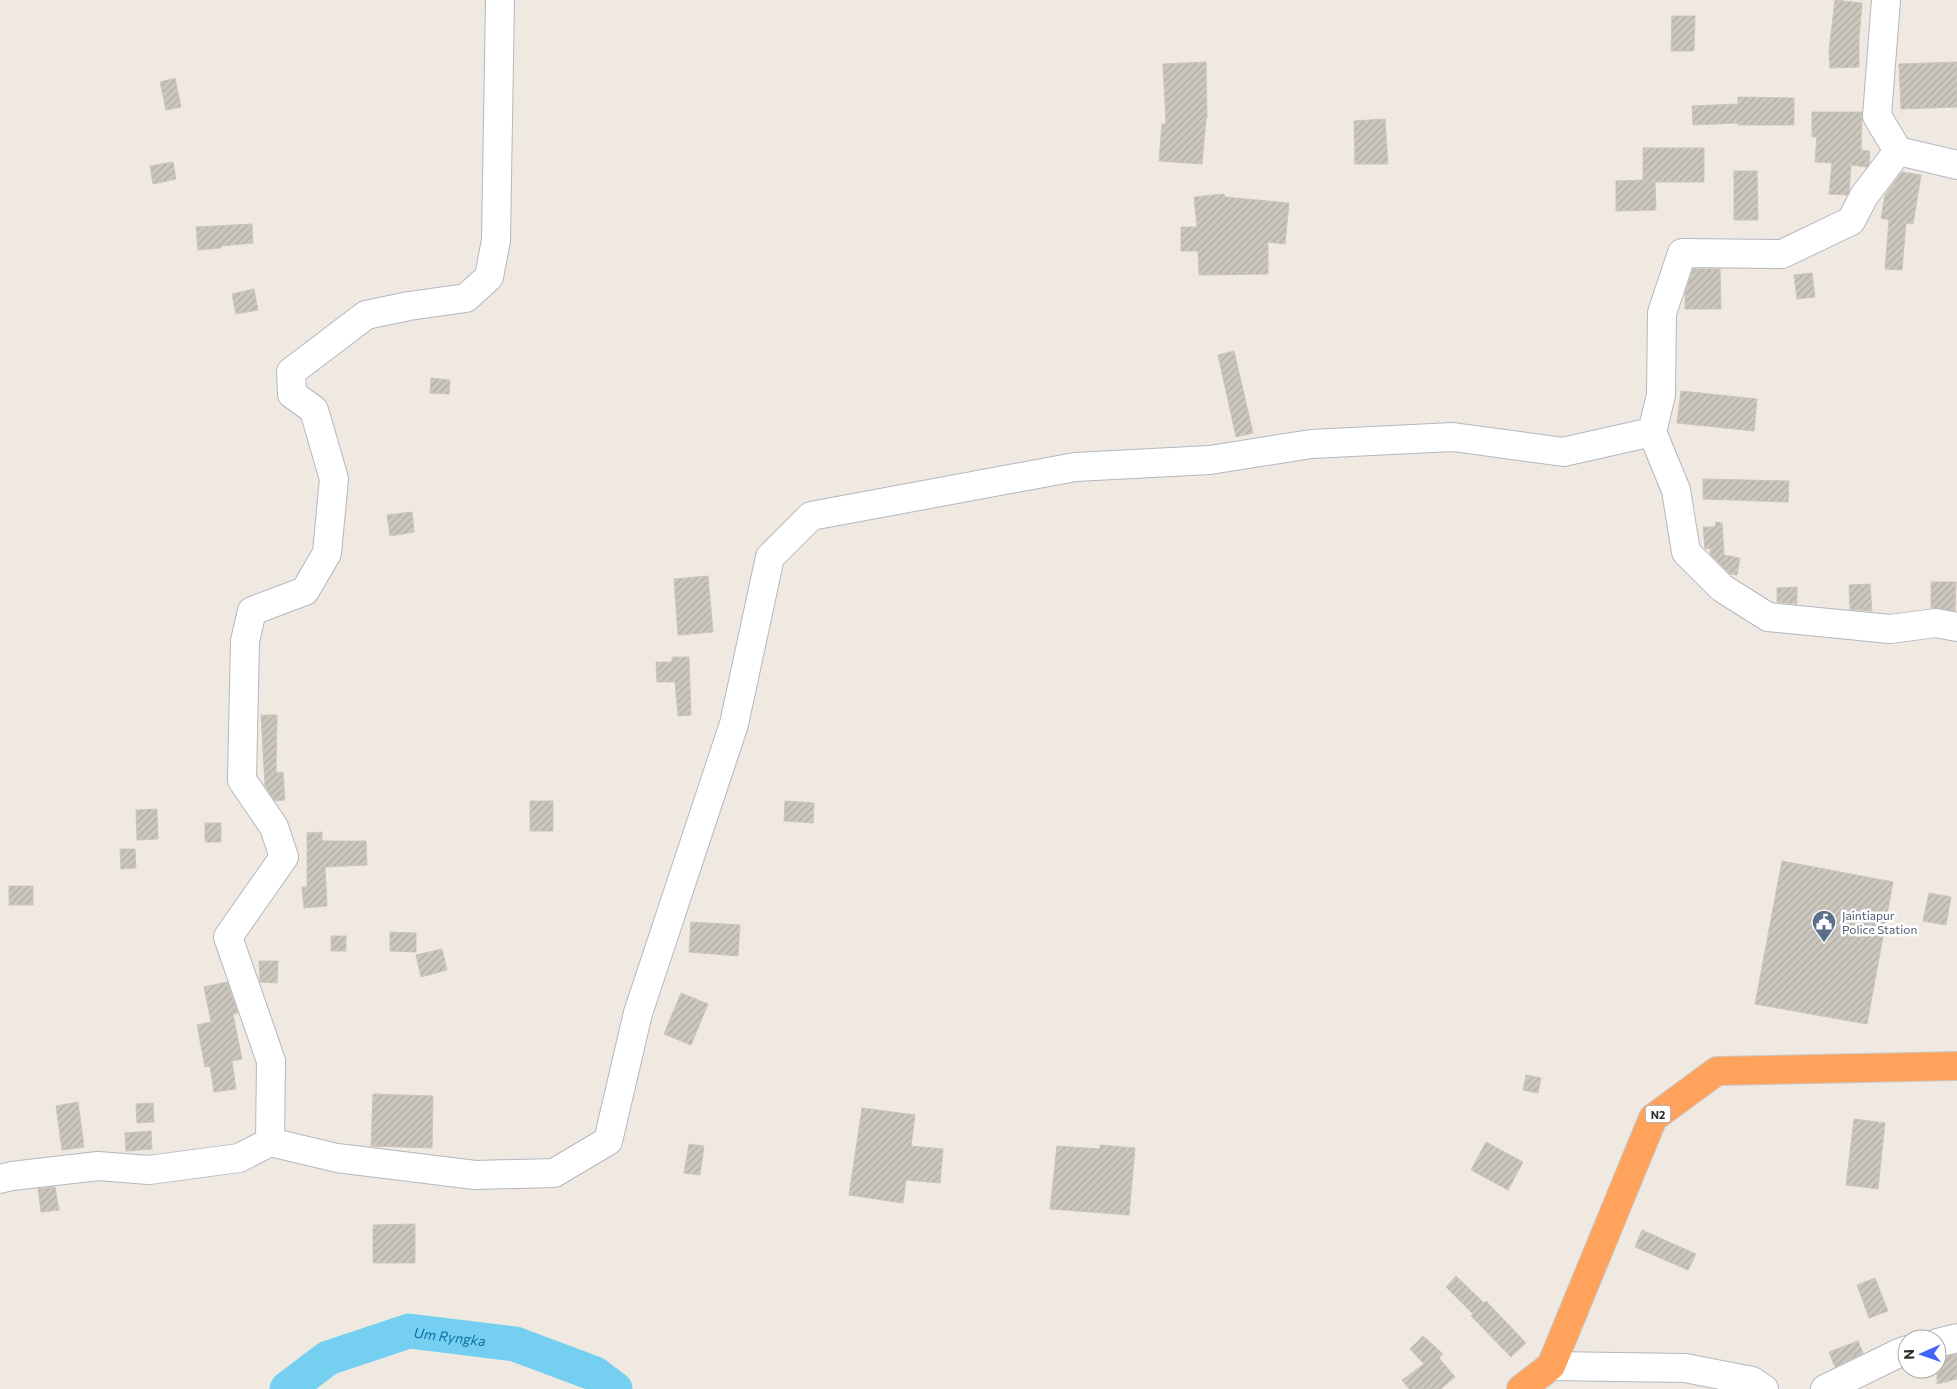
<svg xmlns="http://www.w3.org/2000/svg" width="1957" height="1389" viewBox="0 0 1957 1389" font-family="Commissioner,sans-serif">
  <defs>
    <pattern id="building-hatch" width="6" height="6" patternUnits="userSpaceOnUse" patternTransform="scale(1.25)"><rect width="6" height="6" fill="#cbc7bf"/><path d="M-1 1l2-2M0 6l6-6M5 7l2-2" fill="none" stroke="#afaba4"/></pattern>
  </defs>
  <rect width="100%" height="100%" fill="#efe9e1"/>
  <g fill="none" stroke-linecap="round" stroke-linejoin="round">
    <path stroke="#75cff0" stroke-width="35" id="s1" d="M287,1389L328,1358L409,1331L515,1344L595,1374L615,1389"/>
  </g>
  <g fill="url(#building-hatch)" stroke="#cbc5ba">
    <path d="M1835,0L1862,3L1859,39V67L1830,68L1829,50Z"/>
    <path d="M1672,16H1695L1694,51H1671Z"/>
    <path d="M1206,62L1207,118H1206L1202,164L1159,161L1162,124H1166L1163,64Z"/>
    <path d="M1957,62V107L1901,109L1899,64Z"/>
    <path d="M175,78L181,107L166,110L160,82Z"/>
    <path d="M1738,97L1794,98V125H1738V123L1693,125L1692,106L1738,104Z"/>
    <path d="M1812,112H1862L1861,150L1870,151L1869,164L1867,167L1851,165L1849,192L1847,195L1829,194L1832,163L1815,162L1817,137H1812Z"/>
    <path d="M1385,119L1388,164H1355L1354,121Z"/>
    <path d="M1643,148H1704V182H1655L1656,210L1616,211V181L1643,180Z"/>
    <path d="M173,162L176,179L153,184L150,166Z"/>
    <path d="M1734,171H1757L1758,220H1734Z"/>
    <path d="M1902,172L1921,175L1913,224L1906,223L1902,270L1885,269L1889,220L1881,218L1885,195Z"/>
    <path d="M1224,194L1225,197L1289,203L1285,244L1268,242V274L1199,275L1198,251H1181V227H1197L1194,197Z"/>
    <path d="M252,224L253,243L221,246V248L198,250L196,227Z"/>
    <path d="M1693,269H1720L1721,309H1685V293Z"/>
    <path d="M1812,273L1815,297L1797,299L1794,275Z"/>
    <path d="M254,289L258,310L236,314L232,294Z"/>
    <path d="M1234,351L1253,433L1236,437L1218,355Z"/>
    <path d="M431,378L450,380L449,394L430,393Z"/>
    <path d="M1681,391L1757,399L1754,431L1677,423Z"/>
    <path d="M1703,479L1789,481L1788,502L1703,499Z"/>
    <path d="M412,512L414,532L390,536L387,515Z"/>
    <path d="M1716,522L1722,523L1724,555L1740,558L1737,575L1730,574L1710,554L1711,548L1705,549L1703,527H1715Z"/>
    <path d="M708,576L713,632L678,635L674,579Z"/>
    <path d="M1931,582H1956L1955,611L1931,608Z"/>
    <path d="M1870,584L1872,611L1850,609L1849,585Z"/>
    <path d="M1797,587V604L1777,602V588Z"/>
    <path d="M672,657H689L691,715L678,716L675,682H657L656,662H672Z"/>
    <path d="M261,715H277L276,773L283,772L285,800L275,801L265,786Z"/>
    <rect x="530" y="801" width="23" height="30"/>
    <path d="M785,801L814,803L813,823L784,821Z"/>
    <path d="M157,809L158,839L137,840L136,810Z"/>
    <rect x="205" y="823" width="16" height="19"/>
    <path d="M322,832V841H366L367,865L325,867L327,906L304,908L302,887H307V833Z"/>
    <path d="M120,849H135L136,868L121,869Z"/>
    <path d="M1782,861L1893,882L1867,1024L1755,1004Z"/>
    <rect x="9" y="886" width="24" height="19"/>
    <path d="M1929,893L1951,897L1946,925L1923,921Z"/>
    <path d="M691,922L740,925L738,956L689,952Z"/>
    <path d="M390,932L416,933V952L390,951Z"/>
    <rect x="331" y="936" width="15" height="15"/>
    <path d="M442,949L447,970L421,977L416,955Z"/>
    <path d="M259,961H278L277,983L260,982Z"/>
    <path d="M227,982L238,1013L233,1014L242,1059L232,1061L236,1089L214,1092L210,1066L205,1067L197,1025L211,1022L204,987Z"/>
    <path d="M681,993L708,1004L691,1045L664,1034Z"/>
    <path d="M1526,1075L1541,1078L1538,1093L1523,1090Z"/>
    <path d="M373,1094L433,1096L432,1148L371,1146Z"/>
    <path d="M78,1102L84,1147L62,1150L56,1106Z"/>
    <path d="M153,1103L154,1122L137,1123L136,1104Z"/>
    <path d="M862,1108L915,1115L911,1146L943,1149L940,1183L906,1180L903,1203L849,1195Z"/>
    <path d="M1854,1119L1885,1123L1878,1189L1846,1185Z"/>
    <path d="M151,1131L152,1149L126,1151L125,1133Z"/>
    <path d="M1486,1142L1523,1162L1508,1190L1471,1170Z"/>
    <path d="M689,1144L704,1146L700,1175L684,1173Z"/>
    <path d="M1100,1145L1135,1148L1129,1215L1050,1209L1057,1146L1100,1149Z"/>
    <path d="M55,1187L59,1210L41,1212L38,1189Z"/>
    <path d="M415,1224V1263H373V1225Z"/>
    <path d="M1642,1230L1696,1254L1688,1270L1635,1247Z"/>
    <path d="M1456,1276L1484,1303L1486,1301L1526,1343L1511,1357L1471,1316L1473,1314L1446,1287Z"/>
    <path d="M1875,1278L1888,1311L1869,1318L1857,1285Z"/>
    <path d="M1423,1336L1443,1354L1439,1358L1455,1377L1441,1389H1409L1402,1380L1424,1364L1410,1349Z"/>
    <path d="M1858,1341L1863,1353L1835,1367L1829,1352Z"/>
    <path d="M1957,1354V1379L1937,1384V1358Z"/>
  </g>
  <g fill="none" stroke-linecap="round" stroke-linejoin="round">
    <defs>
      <g id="minor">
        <path d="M1886,0L1877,116L1898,151L1957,165"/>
        <path d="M1898,151L1864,196L1851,221L1782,254L1682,253L1662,313L1661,395L1652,432L1676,490L1686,552L1722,588L1768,617L1890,629L1936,623L1957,627"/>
        <path d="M270,1142L337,1158L475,1175L554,1173L608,1141L638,1013L734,724L770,557L811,516L1075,467L1210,460L1311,444L1453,437L1563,452L1652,432"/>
        <path d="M0,1179L12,1176L98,1166L149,1170L239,1158L270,1142L271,1061L228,937L284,857L274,827L242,780L245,641L252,611L305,591L327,553L334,479L314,410L292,394L291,372L366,315L409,306L466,298L489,277L496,240L500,0"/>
        <path d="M1937,1343L1957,1338"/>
        <path d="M1551,1366L1685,1368L1752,1381L1764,1389"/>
        <path d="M1825,1389L1899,1353L1907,1350"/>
      </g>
      <path id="highway" d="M1521,1389L1551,1366L1653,1118L1717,1071L1957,1066"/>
    </defs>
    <use href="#minor" stroke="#b4b7c1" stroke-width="30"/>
    <use href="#highway" stroke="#c9c9c9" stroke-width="30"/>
    <use href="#minor" stroke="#fff" stroke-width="28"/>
    <use href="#highway" stroke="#ffa35c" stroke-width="28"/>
  </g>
  <defs>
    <symbol id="civic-pin" viewBox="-11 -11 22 30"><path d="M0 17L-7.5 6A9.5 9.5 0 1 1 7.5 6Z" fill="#5c6f8a" stroke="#fff"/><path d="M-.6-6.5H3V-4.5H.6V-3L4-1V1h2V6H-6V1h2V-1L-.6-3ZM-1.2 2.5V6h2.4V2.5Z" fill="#fff"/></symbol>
  </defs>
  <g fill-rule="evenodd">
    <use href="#civic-pin" x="1810" y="908" width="28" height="38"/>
  </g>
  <g text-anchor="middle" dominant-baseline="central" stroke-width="5" stroke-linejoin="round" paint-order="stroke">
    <rect fill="#fff" stroke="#6d6d6d" stroke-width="1" x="1645.5" y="1105.5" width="25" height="17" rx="4"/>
    <g font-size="11" font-weight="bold" fill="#2e2e2e">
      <text x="1658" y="1114">N2</text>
    </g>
    <g font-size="12" fill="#4e5e75" stroke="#fff" text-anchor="start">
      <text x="1842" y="915">Jaintiapur<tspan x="1842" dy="14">Police Station</tspan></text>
    </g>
    <g font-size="14" font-style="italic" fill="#0d6fa3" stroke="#fff">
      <text stroke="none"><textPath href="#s1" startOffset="178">Um Ryngka</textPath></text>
    </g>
  </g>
  <g transform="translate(1922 1354) rotate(268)"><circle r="24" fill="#ffffff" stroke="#ababab"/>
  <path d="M0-4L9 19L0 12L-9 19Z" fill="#4264fb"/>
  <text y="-8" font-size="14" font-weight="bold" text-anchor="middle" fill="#2e2e2e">N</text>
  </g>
</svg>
